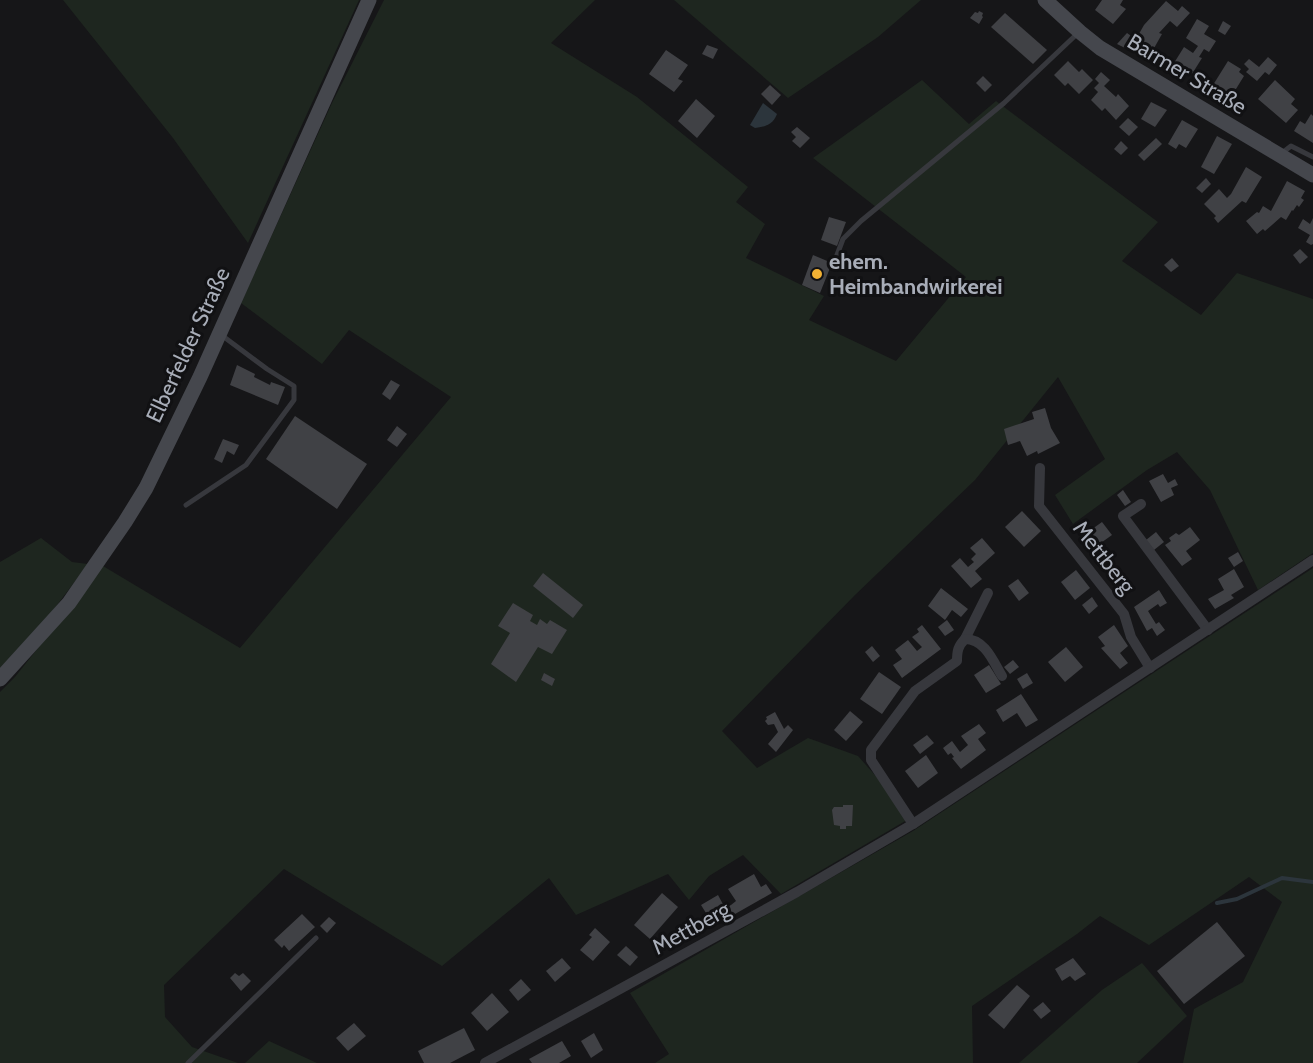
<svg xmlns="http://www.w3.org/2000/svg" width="1313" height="1063" viewBox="0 0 1313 1063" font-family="Cabin,sans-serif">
  <rect width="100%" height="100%" fill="#161618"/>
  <g fill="#1e261f">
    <path d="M63,0H359L248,243L173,138Z"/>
    <path d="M384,0H595L551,43L637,97L748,187L736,202L765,224L746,258L824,296L809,320L896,361L966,277L813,158L922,80L969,124L996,101L1158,222L1122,261L1201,315L1237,273L1313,299V553L1258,590L1210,490L1177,452L1147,470L1073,524L1055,495L1105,459L1058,377L975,480L855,595L722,731L757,768L808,738L858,756L912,817L781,894L743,855L709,876L689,900L668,874L576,915L549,878L442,966L284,869L164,985L165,1017L192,1047L238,1063H0V692L15,677L103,566L240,648L451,397L349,330L322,364L241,303L332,103Z"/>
    <path d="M674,0H921L878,37L788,98Z"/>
    <path d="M41,538L72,562L88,564L51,613L0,668V562Z"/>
    <path d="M1313,568V1063H1183L1194,1009L1243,982L1282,902L1249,877L1149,945L1100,916L1077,934L972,1006L973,1063H655L669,1054L630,993L913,831Z"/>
    <path d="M1142,963L1187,1016L1137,1063H1019L1102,990Z"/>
    <path d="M269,1041L317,1063H245Z"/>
  </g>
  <path fill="#2c353c" d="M763,103L777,114C773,125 764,127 755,128L750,125Z"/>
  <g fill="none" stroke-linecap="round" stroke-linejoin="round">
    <path stroke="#2c353c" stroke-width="4" d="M1217,903L1237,899L1282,878L1313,882"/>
  </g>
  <g fill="#404145">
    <path d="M1102,0H1123L1120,5L1126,9L1113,24L1095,10Z"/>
    <path d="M1166,1L1178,11L1182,6L1190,13L1177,27L1170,21L1159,33L1162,34L1153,50L1135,41L1144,25Z"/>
    <path d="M979,11L983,13L982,16L983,17L979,24L970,18L975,12L978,13Z"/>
    <path d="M1005,13L1047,50L1033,64L991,27Z"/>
    <path d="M1197,19L1209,26L1204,34L1216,41L1209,52L1204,49L1199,57L1202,58L1192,74L1174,63L1184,47L1193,53L1198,46L1186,38Z"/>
    <path d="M1223,21L1231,26L1225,35L1218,31Z"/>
    <path d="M1127,33L1134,38L1127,49L1117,44Z"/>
    <path d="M707,45L718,49L713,59L702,54Z"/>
    <path d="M666,50L688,65L678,79L683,81L674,92L649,74Z"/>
    <path d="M1268,57L1277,65L1269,75L1265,72L1257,81L1246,72L1249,69L1244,64L1249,59L1259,67Z"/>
    <path d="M1068,61L1079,72L1082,69L1093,80L1079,94L1068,83L1065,86L1054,75Z"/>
    <path d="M1228,61L1241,69L1239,72L1244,76L1231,97L1213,85Z"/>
    <path d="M1101,72L1110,80L1104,86L1116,97L1118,94L1129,106L1116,120L1105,108L1102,111L1091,100L1098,92L1094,88L1099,83L1095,79Z"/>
    <path d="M983,76L992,85L985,92L976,83Z"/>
    <path d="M1275,80L1295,99L1291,104L1298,110L1286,123L1258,99Z"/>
    <path d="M770,85L781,95L772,105L761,94Z"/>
    <path d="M696,99L715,116L697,138L678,121Z"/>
    <path d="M1151,102L1167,110L1155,127L1141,119Z"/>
    <path d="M1311,114L1313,116V143L1294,131L1300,121L1305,124Z"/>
    <path d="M1128,118L1138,127L1129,136L1119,127Z"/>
    <path d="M1182,120L1198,129L1186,148L1179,144L1176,149L1168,144Z"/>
    <path d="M797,127L810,138L800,148L792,141L796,137L791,132Z"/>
    <path d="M1217,136L1232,144L1214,174L1201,167Z"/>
    <path d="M1156,138L1162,144L1144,161L1138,155Z"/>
    <path d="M1121,141L1128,148L1121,155L1114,149Z"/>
    <path d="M1246,167L1262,177L1246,203L1242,201L1218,223L1214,218L1216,216L1204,204L1219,189L1227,198L1231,194Z"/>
    <path d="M1206,178L1211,184L1202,193L1196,188Z"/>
    <path d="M1287,181L1305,191L1301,198L1304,200L1299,207L1297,205L1293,211L1292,210L1286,220L1281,217L1265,231L1263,229L1257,234L1246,221L1257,212L1259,213L1263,206L1271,211Z"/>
    <path d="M829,217L846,222L837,246L821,240Z"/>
    <path d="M1313,218V244L1311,245L1306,242L1310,235L1298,228L1303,219L1310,224Z"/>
    <path d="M1300,249L1308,257L1300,264L1293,255Z"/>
    <path d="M813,255L832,263L820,293L802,285Z"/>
    <path d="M1172,258L1179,266L1171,272L1164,265Z"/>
    <path d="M237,365L255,374L254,377L270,385L271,382L285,387L278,405L230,385Z"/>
    <path d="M391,380L400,385L390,400L382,394Z"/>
    <path d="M1045,408L1051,428L1060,443L1038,454L1037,451L1027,456L1020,441L1008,445L1004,429L1034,419L1032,412Z"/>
    <path d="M295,416L367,464L337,509L266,459Z"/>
    <path d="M397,426L407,434L397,447L387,440Z"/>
    <path d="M223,439L239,445L234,455L227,451L222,463L214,459Z"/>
    <path d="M1163,474L1168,483L1175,479L1178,485L1171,488L1174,495L1161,502L1149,481Z"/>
    <path d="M1123,490L1131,502L1125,506L1117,495Z"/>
    <path d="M1022,511L1041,531L1024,547L1005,527Z"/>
    <path d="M1102,522L1112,535L1098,545L1088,532Z"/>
    <path d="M1190,527L1200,540L1186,551L1192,559L1182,566L1165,545L1171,541L1169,538L1176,533L1179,535Z"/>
    <path d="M1156,532L1164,542L1154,550L1146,540Z"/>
    <path d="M982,538L995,553L975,571L982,579L971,588L951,566L960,558L968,567L974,562L971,559L976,554L970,548Z"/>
    <path d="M1238,552L1243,561L1234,567L1228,558Z"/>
    <path d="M1234,569L1244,587L1231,595L1234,598L1215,609L1208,599L1224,590L1218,579Z"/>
    <path d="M1076,570L1090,588L1075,600L1061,582Z"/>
    <path d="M543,573L583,605L573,618L533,586Z"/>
    <path d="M1018,579L1029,593L1019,601L1008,586Z"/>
    <path d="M941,588L968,609L961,617L952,610L945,620L928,606Z"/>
    <path d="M1159,590L1167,603L1160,607L1158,604L1148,611L1156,624L1159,622L1165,630L1157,636L1152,628L1147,631L1134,607Z"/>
    <path d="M1092,597L1098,606L1089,614L1082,605Z"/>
    <path d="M513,603L533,615L530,621L537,625L540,619L547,624L550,620L567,630L552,654L538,647L516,682L491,664L510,633L498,626Z"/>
    <path d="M947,620L954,630L945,636L938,627Z"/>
    <path d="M922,625L941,649L902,678L893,665L902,659L895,650L908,640L917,651L922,647L912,637L919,632L917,629Z"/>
    <path d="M1114,625L1128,646L1120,653L1128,663L1120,669L1101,648L1105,646L1098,637Z"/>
    <path d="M872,646L880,656L873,662L865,652Z"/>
    <path d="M1066,647L1083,667L1065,682L1048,662Z"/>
    <path d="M1013,660L1019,667L1010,674L1004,667Z"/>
    <path d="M989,665L1001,684L986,693L974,675Z"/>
    <path d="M879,672L901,687L882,714L860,699Z"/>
    <path d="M544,673L555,679L552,686L541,680Z"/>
    <path d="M1027,673L1033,683L1023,689L1017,679Z"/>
    <path d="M1021,694L1038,720L1026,727L1017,713L1003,722L996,710Z"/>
    <path d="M850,711L863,722L846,741L834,730Z"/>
    <path d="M775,712L783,727L784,729L788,725L793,730L776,752L768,744L778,732L774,724L768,725L765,721L767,719L766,717Z"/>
    <path d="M979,724L986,733L978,739L986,750L961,769L952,758L954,757L951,753L948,755L943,748L952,741L960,752L968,745L961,736Z"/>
    <path d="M927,735L934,743L920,754L913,745Z"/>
    <path d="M926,755L938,773L918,788L905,771Z"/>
    <path d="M843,805H853L852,826H846V829H840V826L834,825L832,810L834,807H843Z"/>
    <path d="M754,874L761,887L766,884L772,893L714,926L701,905L718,895L725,908L731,905L736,901L728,889Z"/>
    <path d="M662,893L678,907L650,939L634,925Z"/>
    <path d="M302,914L315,927L289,951L284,945L282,948L274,940Z"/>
    <path d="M329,917L336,923L327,933L320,926Z"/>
    <path d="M1217,922L1245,956L1184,1004L1157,971Z"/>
    <path d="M595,928L610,942L593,961L580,950L592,937L589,935Z"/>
    <path d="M626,946L638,957L630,966L617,955Z"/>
    <path d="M562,958L571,968L555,982L546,971Z"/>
    <path d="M1073,958L1086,974L1075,981L1070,976L1062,981L1055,969Z"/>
    <path d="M235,973L239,976L243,973L251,981L241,991L230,978Z"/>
    <path d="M521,979L531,990L518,1001L509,990Z"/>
    <path d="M1017,985L1030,996L1004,1029L988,1015Z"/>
    <path d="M492,993L509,1012L487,1031L471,1013Z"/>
    <path d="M1043,1002L1051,1011L1041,1019L1033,1010Z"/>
    <path d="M354,1023L366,1036L348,1051L336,1038Z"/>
    <path d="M464,1028L475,1050L450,1063H424L418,1051Z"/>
    <path d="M594,1033L603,1050L591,1058L581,1041Z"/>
    <path d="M562,1041L571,1056L559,1063H532L529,1059Z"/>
  </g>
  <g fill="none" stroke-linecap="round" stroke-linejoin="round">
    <g stroke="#37383d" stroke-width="5">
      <path d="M1282,153L1291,146L1313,157"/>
      <path d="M837,255L843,239L861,221L1004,103L1078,33"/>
      <path d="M186,505L246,465L294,400V386L267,369L220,334"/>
      <path d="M188,1063L316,938"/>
    </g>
    <g stroke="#37383d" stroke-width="10">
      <path d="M1040,468L1039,506L1124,614L1131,637L1150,668"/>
      <path d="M1141,504L1123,516L1208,630"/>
      <path d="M965,639L988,593"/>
      <path d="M913,824L871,760V750L915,691L957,661C957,651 958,646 965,639C985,639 993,661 1002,676"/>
      <path d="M485,1063L797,892L913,824L1313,560"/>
    </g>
    <g stroke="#45474d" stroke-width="15">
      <path d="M1045,0L1080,32L1100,48L1313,175"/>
      <path d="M0,679L69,603L125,522L146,488L200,377L369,0"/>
    </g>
  </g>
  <circle fill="#f2b134" stroke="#111113" stroke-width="2" cx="817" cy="274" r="6"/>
  <g text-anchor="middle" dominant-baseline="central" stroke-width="6" stroke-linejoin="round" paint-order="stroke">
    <g font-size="22" fill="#a8adb8" stroke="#111113">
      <text transform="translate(1187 74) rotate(31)">Barmer Straße</text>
      <text transform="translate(188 345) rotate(-65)">Elberfelder Straße</text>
      <text transform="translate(1104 557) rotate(52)">Mettberg</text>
      <text transform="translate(691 928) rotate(-29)">Mettberg</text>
    </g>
    <g font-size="22" font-weight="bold" fill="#a8adb8" stroke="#111113" text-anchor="start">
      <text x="829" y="261">ehem.<tspan x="829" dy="25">Heimbandwirkerei</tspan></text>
    </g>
  </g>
</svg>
